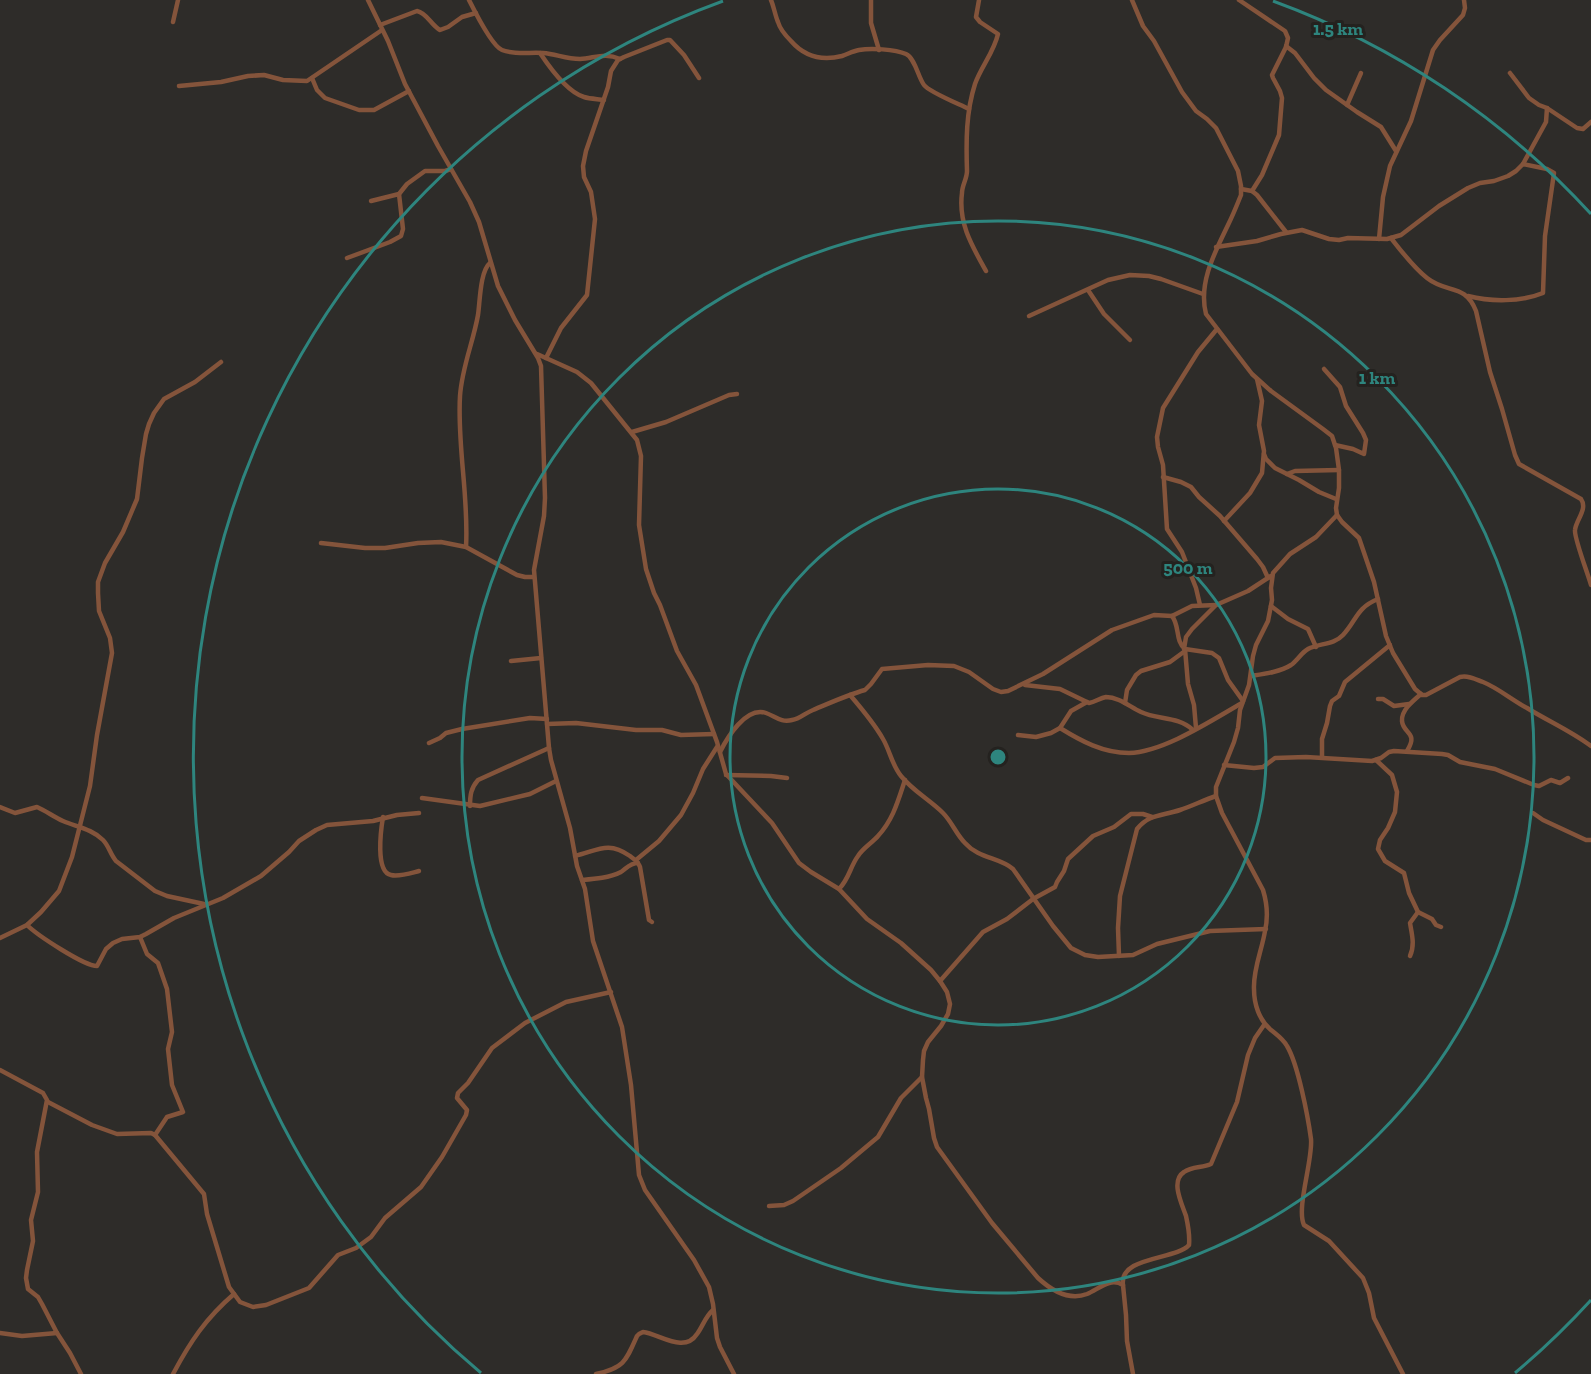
<svg xmlns="http://www.w3.org/2000/svg" width="1591" height="1374" viewBox="0 0 1591 1374" font-family="'Zilla Slab',serif">
  <rect width="100%" height="100%" fill="#2e2c29"/>
  <g fill="none" stroke-linecap="round" stroke-linejoin="round">
    <g stroke="#84543b" stroke-width="4.5">
      <path d="M368,0L388,41L405,84L438,146L470,202L479,222L498,286L515,320L538,358L541,366L545,498L544,516L534,570L549,748L551,760L570,828L577,866L585,889L593,941L622,1027L631,1085L639,1175L645,1190L694,1260L709,1287L713,1304L717,1338L720,1347L734,1374"/>
      <path d="M469,0C474,10 492,46 502,50C514,55 530,52 543,53C556,54 566,59 580,59C595,58 605,52 620,59"/>
      <path d="M771,0C774,7 775,15 778,22C780,29 786,36 791,41C804,56 822,61 842,56C848,54 853,51 859,50C870,48 895,49 906,54C915,58 918,77 924,85C929,92 959,104 969,109"/>
      <path d="M871,0V23L879,50"/>
      <path d="M979,0L976,17L980,22L998,34C994,52 981,67 975,84C966,112 966,141 967,171C967,179 962,185 962,193C958,223 972,246 986,271"/>
      <path d="M1132,0L1143,26L1154,41L1182,92L1196,111L1207,119L1216,128L1238,171L1241,186V195C1237,205 1233,215 1228,225C1215,252 1198,283 1206,314L1252,374L1271,391L1323,429L1332,436L1336,448L1339,470V488L1336,508L1337,515L1342,522L1359,538L1374,582L1386,636L1393,653L1415,689L1422,695H1426L1460,677C1468,675 1475,679 1483,682C1498,688 1512,700 1527,708C1548,721 1571,731 1591,746"/>
      <path d="M1239,0L1285,31L1288,38L1286,47L1272,75L1273,78L1280,91L1282,98L1279,135L1262,175L1252,191"/>
      <path d="M173,22L178,0"/>
      <path d="M380,25L417,11C427,13 431,25 440,30L448,27L462,17L476,13"/>
      <path d="M1286,46L1295,53L1314,78L1326,90L1357,112L1381,127L1396,151"/>
      <path d="M540,53C550,68 567,92 584,97C590,99 598,99 604,100"/>
      <path d="M1510,73L1529,98L1539,105L1547,108L1577,128L1583,129L1591,122"/>
      <path d="M312,78L317,90L325,98L359,110H374L409,91"/>
      <path d="M179,86L221,82L248,76L264,75L283,80L307,81L382,30"/>
      <path d="M1347,105L1361,73"/>
      <path d="M1241,189L1252,191L1257,195L1286,232"/>
      <path d="M371,201L399,194L407,184L425,171H445L451,169"/>
      <path d="M1391,238C1402,252 1413,267 1427,278C1447,294 1465,283 1476,311L1490,372L1502,409L1515,455L1519,464L1581,499C1588,509 1576,520 1575,530C1574,538 1588,574 1591,585"/>
      <path d="M1379,239L1383,197L1390,166L1411,121L1433,50L1440,40L1463,15L1465,8L1464,0"/>
      <path d="M1216,247L1257,241L1281,234L1302,230L1329,239L1339,240L1348,238L1387,239L1401,235L1439,206L1468,188L1480,183L1494,181L1508,176L1516,171L1523,164L1546,122L1547,108"/>
      <path d="M347,258L390,242L401,236L403,229L399,194"/>
      <path d="M1088,290L1104,314L1130,340"/>
      <path d="M1468,296C1491,302 1521,302 1543,293L1545,236L1554,173L1547,169L1523,164"/>
      <path d="M1029,316L1108,280L1130,275L1149,276L1161,279L1203,294"/>
      <path d="M537,354L577,372L591,383L637,440L641,456L639,525L646,569L654,593L660,605L677,651L696,685L717,742L726,774L772,823L799,863L811,872L839,889L867,919L901,943L931,970L940,981L947,992L950,1004L948,1014L941,1026L928,1042L924,1051L923,1060L922,1077L926,1098L929,1109L934,1138L937,1147L992,1223L1038,1278C1051,1290 1069,1301 1087,1294C1099,1289 1110,1277 1123,1285L1126,1315L1127,1341L1133,1374"/>
      <path d="M546,358L561,328L587,295L595,219L591,192L584,177L583,166L586,151L608,87L611,71L618,60L624,57L667,40H670L684,55L699,78"/>
      <path d="M1324,369L1340,387L1346,406L1363,433L1366,440L1364,454L1353,449L1335,445"/>
      <path d="M632,432L666,422L729,395L737,394"/>
      <path d="M1264,454L1266,459L1275,468L1299,480L1319,492L1336,499"/>
      <path d="M1287,474L1295,471L1339,470"/>
      <path d="M1163,477L1181,482L1191,487L1199,497L1220,516L1257,559L1263,567L1268,578"/>
      <path d="M1337,515L1316,537L1290,554L1273,573L1271,588L1272,600L1268,621L1256,645L1253,656L1249,685L1240,710L1238,728L1234,742L1216,787V796L1222,813L1263,890C1267,903 1268,918 1265,931C1262,950 1253,969 1254,989C1254,1004 1259,1020 1271,1030C1277,1035 1283,1039 1287,1046C1298,1064 1308,1117 1311,1139C1313,1160 1296,1208 1304,1225L1329,1241L1363,1278L1369,1293L1374,1318L1403,1374"/>
      <path d="M1224,521L1250,493L1262,473L1264,451L1259,425L1262,401L1257,379"/>
      <path d="M321,543L365,548H385L418,543L441,542L466,547L517,575L525,577H534"/>
      <path d="M466,547C469,497 457,446 460,396C462,367 473,343 478,315C480,302 480,271 490,263"/>
      <path d="M1200,605L1196,588L1182,552L1167,529L1163,465L1158,447L1157,437L1163,408L1198,352L1217,329"/>
      <path d="M1271,606L1288,619L1308,629L1316,647"/>
      <path d="M1172,616C1180,626 1175,641 1185,649L1212,653L1219,658L1228,680L1243,701"/>
      <path d="M1184,649L1186,637L1192,629L1216,605L1248,591L1271,576"/>
      <path d="M1185,649L1188,684L1194,705L1196,728"/>
      <path d="M511,661L541,658"/>
      <path d="M1251,676C1264,674 1280,672 1291,665C1298,660 1301,653 1308,649C1319,643 1334,645 1343,635C1357,620 1356,608 1378,599"/>
      <path d="M1025,685L1060,689L1089,703C1095,702 1100,698 1106,697C1119,697 1130,707 1141,712C1158,720 1178,716 1193,730"/>
      <path d="M850,695C862,709 874,723 883,739C890,751 892,765 901,776C913,791 930,800 943,813C952,822 956,834 965,843C979,859 999,857 1013,869L1053,926L1071,948L1085,955L1098,957L1133,955L1157,944L1210,931L1266,929"/>
      <path d="M1378,699H1383L1394,706L1409,704"/>
      <path d="M1125,703L1127,690L1136,675L1141,671L1170,662L1185,651"/>
      <path d="M547,724L576,723L636,730H662L681,735L714,734"/>
      <path d="M1060,728C1081,741 1103,753 1129,753C1164,752 1212,720 1242,703"/>
      <path d="M1018,735L1036,737L1051,733L1060,728L1071,711L1087,702"/>
      <path d="M429,743L440,738L446,733L462,729L530,718L547,719"/>
      <path d="M1407,751C1419,732 1403,734 1402,721C1401,710 1414,700 1421,694"/>
      <path d="M720,752C727,738 746,706 766,713C775,716 781,723 792,720C800,719 805,713 813,710C830,703 847,695 865,690L871,684L882,669L928,665L954,666L969,672L993,689L1001,692L1008,691L1043,674L1112,630L1154,615L1172,616L1192,606L1216,605"/>
      <path d="M1322,757V739L1327,723L1330,706L1332,701L1339,696L1345,682L1390,645"/>
      <path d="M1376,760L1392,775L1397,792L1395,812L1388,828L1380,840L1378,849L1385,861L1404,873L1409,893L1418,912L1432,919L1436,925L1441,927"/>
      <path d="M1224,765L1254,768L1263,767L1275,758L1306,757L1372,761L1381,758L1389,752L1394,751L1442,754L1448,755L1460,762L1495,769L1534,785L1539,786L1551,780L1560,783L1568,778"/>
      <path d="M726,775L771,776L787,778"/>
      <path d="M422,798L480,806L530,794L556,781"/>
      <path d="M470,806C470,795 471,788 478,780L549,748"/>
      <path d="M0,807L15,813L37,807C46,811 54,817 63,821C77,827 92,829 103,840C109,846 110,854 116,861L155,891L167,896L204,904"/>
      <path d="M1533,813L1543,820L1586,840H1591"/>
      <path d="M383,817C381,829 375,872 391,875C399,877 411,873 419,871"/>
      <path d="M575,856C599,850 608,841 630,856C635,860 638,861 640,867L649,920L652,922"/>
      <path d="M636,860L659,841L681,815L693,793L703,769L717,747"/>
      <path d="M582,880C595,879 609,878 621,872C627,868 630,863 638,863"/>
      <path d="M839,889C849,879 850,867 858,856C863,848 872,843 878,836C893,820 898,801 905,780"/>
      <path d="M27,925C37,935 84,966 97,966L106,949L113,943L122,939L140,937L146,934L174,918L223,898L261,876L289,852L299,841L316,830L327,825L373,821L397,815L419,813"/>
      <path d="M140,937L147,954L158,963L167,989L172,1032L168,1049L172,1085L183,1112L167,1117L155,1135"/>
      <path d="M0,938L27,925L41,912L59,891L72,857L90,786L97,735L112,653L110,638L99,611L98,593V582L105,563L123,532L137,499L142,458L146,434L149,424L154,413L164,399L195,382L221,362"/>
      <path d="M1119,956L1118,928L1120,896L1137,829C1149,814 1162,816 1180,810C1192,806 1204,800 1216,796"/>
      <path d="M1410,956C1415,945 1412,935 1410,923L1418,912"/>
      <path d="M940,981L983,932L1007,919L1033,899L1055,887L1057,882L1064,871L1068,859L1093,836L1114,827L1131,814H1143L1152,817"/>
      <path d="M0,1070L43,1093L47,1100L37,1152L38,1192L31,1220L33,1241L27,1270L26,1278L28,1289L38,1297L42,1304L57,1333L70,1353L81,1374"/>
      <path d="M48,1102L92,1125L117,1134L151,1133L155,1135L204,1194L207,1214L229,1287L240,1302L253,1307L266,1305L309,1288L338,1255L356,1248L371,1237L385,1218L421,1187L442,1157L466,1115L467,1110L457,1098L458,1093L468,1083L492,1048L525,1023L566,1002L611,992"/>
      <path d="M769,1206L784,1205L793,1201L841,1168L878,1137L901,1098L922,1077"/>
      <path d="M1123,1285C1119,1256 1176,1260 1189,1245C1190,1235 1188,1225 1186,1216C1182,1204 1170,1181 1184,1172C1192,1166 1202,1168 1211,1164L1237,1102L1248,1055L1255,1038L1264,1025"/>
      <path d="M0,1333L22,1336L57,1333"/>
      <path d="M173,1374C190,1342 206,1318 234,1294"/>
      <path d="M596,1374C624,1368 626,1361 637,1336L639,1334L643,1332C660,1334 684,1354 697,1334C703,1326 705,1317 713,1310"/>
    </g>
  </g>
  <g fill="none" stroke="#2e857e" stroke-width="3">
    <circle cx="998" cy="757" r="268"/>
    <circle cx="998" cy="757" r="536"/>
    <path d="M1591 1300A804 804 0 0 1 1515 1373M481 1373A804 804 0 0 1 723 1M1273 1A804 804 0 0 1 1591 214"/>
  </g>
  <circle cx="998" cy="757" r="9" fill="#2e857e" stroke="#24221f" stroke-width="3"/>
  <g font-size="18" text-anchor="middle" font-weight="bold" fill="#2e857e" stroke="#24221f" stroke-width="6" stroke-linejoin="round" paint-order="stroke">
    <text x="1338" y="35">1.5 km</text>
    <text x="1377" y="384">1 km</text>
    <text x="1188" y="574">500 m</text>
  </g>
</svg>
